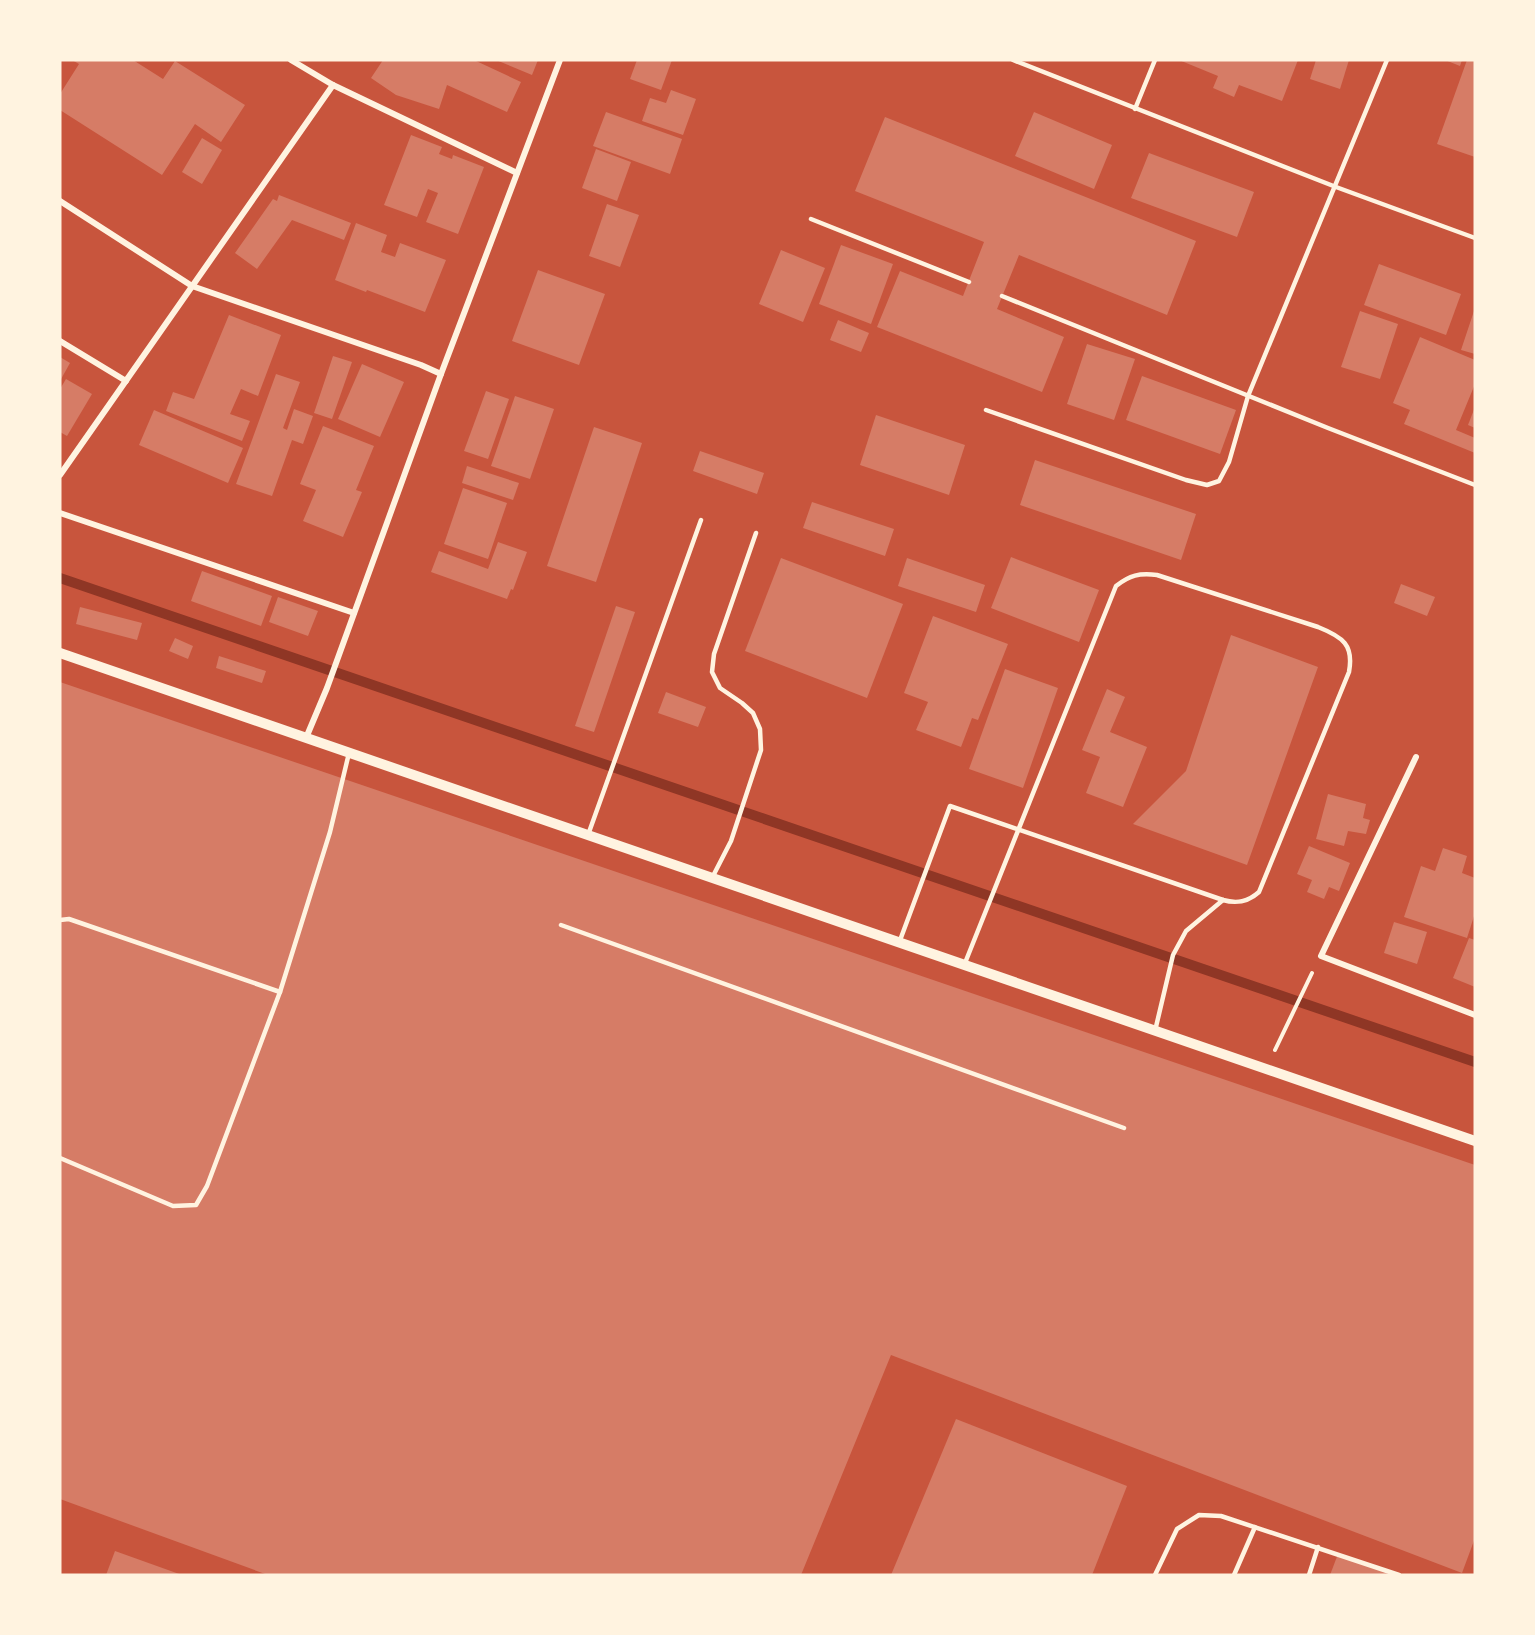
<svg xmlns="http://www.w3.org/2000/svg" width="1535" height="1635" viewBox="0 0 1535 1635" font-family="Roboto,sans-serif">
  <rect width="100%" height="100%" fill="#c8553d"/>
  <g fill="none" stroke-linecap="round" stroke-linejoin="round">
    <path stroke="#8f3625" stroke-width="10" d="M60,578L1475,1062"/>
  </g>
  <g fill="#d67c66">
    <path d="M72,60H133L163,79L175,61L245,105L221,142L195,124L162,175L60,110V94L79,64Z"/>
    <path d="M383,60H474L521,82L507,112L447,85L439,109L396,95L371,78Z"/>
    <path d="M496,60H538L532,75Z"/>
    <path d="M637,60H672L661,90L630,79Z"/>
    <path d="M1179,60H1298L1282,101L1239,85L1234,97L1213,88L1218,76Z"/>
    <path d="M1316,60H1349L1340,89L1310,79Z"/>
    <path d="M1445,60H1462L1460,66Z"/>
    <path d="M1467,60H1475V157L1437,144Z"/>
    <path d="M671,90L696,99L683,135L642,121L650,98L666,103Z"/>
    <path d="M606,112L682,139L670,174L593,146Z"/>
    <path d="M1034,112L1112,145L1094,189L1015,156Z"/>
    <path d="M885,117L1196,241L1167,315L1019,255L997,309L1064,337L1042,392L877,327L900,271L963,296L984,242L855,191Z"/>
    <path d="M411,135L442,147L439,154L452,159L453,155L484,167L458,234L426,222L438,193L428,189L417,217L384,205Z"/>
    <path d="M202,138L222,150L202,184L182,172Z"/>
    <path d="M596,149L631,162L617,201L582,188Z"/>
    <path d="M1149,153L1254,192L1237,237L1131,198Z"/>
    <path d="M279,195L351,223L344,240L292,220L257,269L235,253L273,199L277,201Z"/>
    <path d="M607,204L639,215L620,267L589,256Z"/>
    <path d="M356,223L387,235L381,252L395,257L400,243L446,260L425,312L367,290L366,292L335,280Z"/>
    <path d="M841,245L893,264L871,324L819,304Z"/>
    <path d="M781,250L825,268L803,322L759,304Z"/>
    <path d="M1379,264L1461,294L1446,335L1364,305Z"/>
    <path d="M538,270L605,294L579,365L512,341Z"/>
    <path d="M1475,308V354L1461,350Z"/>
    <path d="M1360,311L1398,324L1380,379L1341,367Z"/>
    <path d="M229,315L281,335L258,396L241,389L230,414L250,421L242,441L166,411L173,392L194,399Z"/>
    <path d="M838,320L869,333L861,352L830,340Z"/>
    <path d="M1420,337L1475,360V384L1456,430L1475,438V453L1404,424L1410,410L1393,403Z"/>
    <path d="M1087,344L1135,359L1114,420L1067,404Z"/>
    <path d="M333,356L352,362L332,419L314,413Z"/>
    <path d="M60,357L70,363L60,381Z"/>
    <path d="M362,364L404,382L380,437L338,419Z"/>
    <path d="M276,374L300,382L283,428L287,430L294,409L313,416L303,444L292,440L272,496L236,484Z"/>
    <path d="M1142,376L1236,410L1220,454L1126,420Z"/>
    <path d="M66,379L92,394L67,436L60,432V389Z"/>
    <path d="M486,391L509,399L488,459L464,451Z"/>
    <path d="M515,396L554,409L530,479L491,466Z"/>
    <path d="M1475,407V428L1468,425Z"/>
    <path d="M154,410L243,448L228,483L139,445Z"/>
    <path d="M876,415L965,445L949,495L860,465Z"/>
    <path d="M323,426L374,446L356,490L362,492L343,537L303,521L316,490L300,484Z"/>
    <path d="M594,427L642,443L596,582L547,566Z"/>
    <path d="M700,451L764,473L757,494L693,471Z"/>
    <path d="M1035,460L1196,514L1181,560L1020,505Z"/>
    <path d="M467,466L519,483L513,500L462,483Z"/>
    <path d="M463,488L507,503L488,559L444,544Z"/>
    <path d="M812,502L894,529L885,556L803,528Z"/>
    <path d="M498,542L527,552L513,590L511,589L507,599L431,572L439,551L488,569Z"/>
    <path d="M1011,557L1099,590L1079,642L991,608Z"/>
    <path d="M781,558L903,604L867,698L745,651Z"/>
    <path d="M907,558L985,585L976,612L898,586Z"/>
    <path d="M202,571L272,596L261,626L191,601Z"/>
    <path d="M1401,584L1435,597L1427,616L1394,603Z"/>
    <path d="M278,597L318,611L308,636L269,622Z"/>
    <path d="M616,606L635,612L594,732L575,726Z"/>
    <path d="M80,607L142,623L137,640L76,624Z"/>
    <path d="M933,616L1008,644L978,720L972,718L961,747L916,730L928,702L904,693Z"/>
    <path d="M1231,635L1318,667L1247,865L1133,824L1186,771Z"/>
    <path d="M175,638L193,646L188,659L169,651Z"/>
    <path d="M219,656L266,671L262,683L216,668Z"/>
    <path d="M1005,669L1058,688L1023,788L969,769Z"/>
    <path d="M60,682L1475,1165V1538L1462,1573L891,1355L801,1575H268L60,1499Z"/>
    <path d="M1107,689L1125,697L1110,732L1147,747L1123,807L1086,793L1100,757L1082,750Z"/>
    <path d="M666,692L706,707L698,727L658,713Z"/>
    <path d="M1328,794L1366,804L1363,818L1370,820L1366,834L1348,831L1344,846L1316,839Z"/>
    <path d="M1309,846L1350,863L1339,891L1329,887L1324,899L1307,892L1312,880L1297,874Z"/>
    <path d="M1443,848L1467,856L1462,873L1475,878V913L1467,938L1404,917L1421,866L1435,871Z"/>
    <path d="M1394,922L1427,932L1417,964L1384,953Z"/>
    <path d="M1469,938L1475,940V987L1453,978Z"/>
    <path d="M956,1419L1127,1486L1092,1575H891Z"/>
    <path d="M115,1551L182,1575H106Z"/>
    <path d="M1338,1554L1394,1575H1330Z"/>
  </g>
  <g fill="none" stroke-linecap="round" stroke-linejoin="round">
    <path stroke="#fff3e0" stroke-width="4" d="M1275,1050L1312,973"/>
    <g stroke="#fff3e0" stroke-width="4.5">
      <path d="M1013,60L1336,187L1475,238"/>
      <path d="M1135,109L1155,60"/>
      <path d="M811,219L969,282"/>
      <path d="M1002,296L1328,428L1475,485"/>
      <path d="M986,410L1186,480L1207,485L1219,481L1229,462L1248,396L1387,60"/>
      <path d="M588,835L701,520"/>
      <path d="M712,878L731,841L761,750L760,729L753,713L742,703L720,688L712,672L714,654L756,533"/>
      <path d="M60,920L69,919L280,992"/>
      <path d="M561,925L1124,1128"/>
      <path d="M899,943L950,806L1223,900C1237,904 1248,902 1259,892L1349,672C1354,645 1343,637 1318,627L1157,575C1139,573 1130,575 1116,586L965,963"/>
      <path d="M1155,1031L1173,955L1186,931L1223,900"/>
      <path d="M60,1158L173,1206L196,1205L207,1186L280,992L330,832L349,753"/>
      <path d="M1155,1575L1177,1529L1199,1515L1221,1516L1399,1575"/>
      <path d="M1234,1575L1255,1527"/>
      <path d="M1309,1575L1318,1547"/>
    </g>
    <g stroke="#fff3e0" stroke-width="6">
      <path d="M291,60L333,85L517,173"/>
      <path d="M60,201L192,286L421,365L441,374"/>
      <path d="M60,341L126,381"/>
      <path d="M60,475L333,85"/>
      <path d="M60,513L354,613"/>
      <path d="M306,738L327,688L441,374L560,60"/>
      <path d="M1416,757L1321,956L1475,1015"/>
    </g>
    <path stroke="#fff3e0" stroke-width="10" d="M60,653L1475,1141"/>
  </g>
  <rect width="1535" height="1635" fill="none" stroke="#fff3e0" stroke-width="123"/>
</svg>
